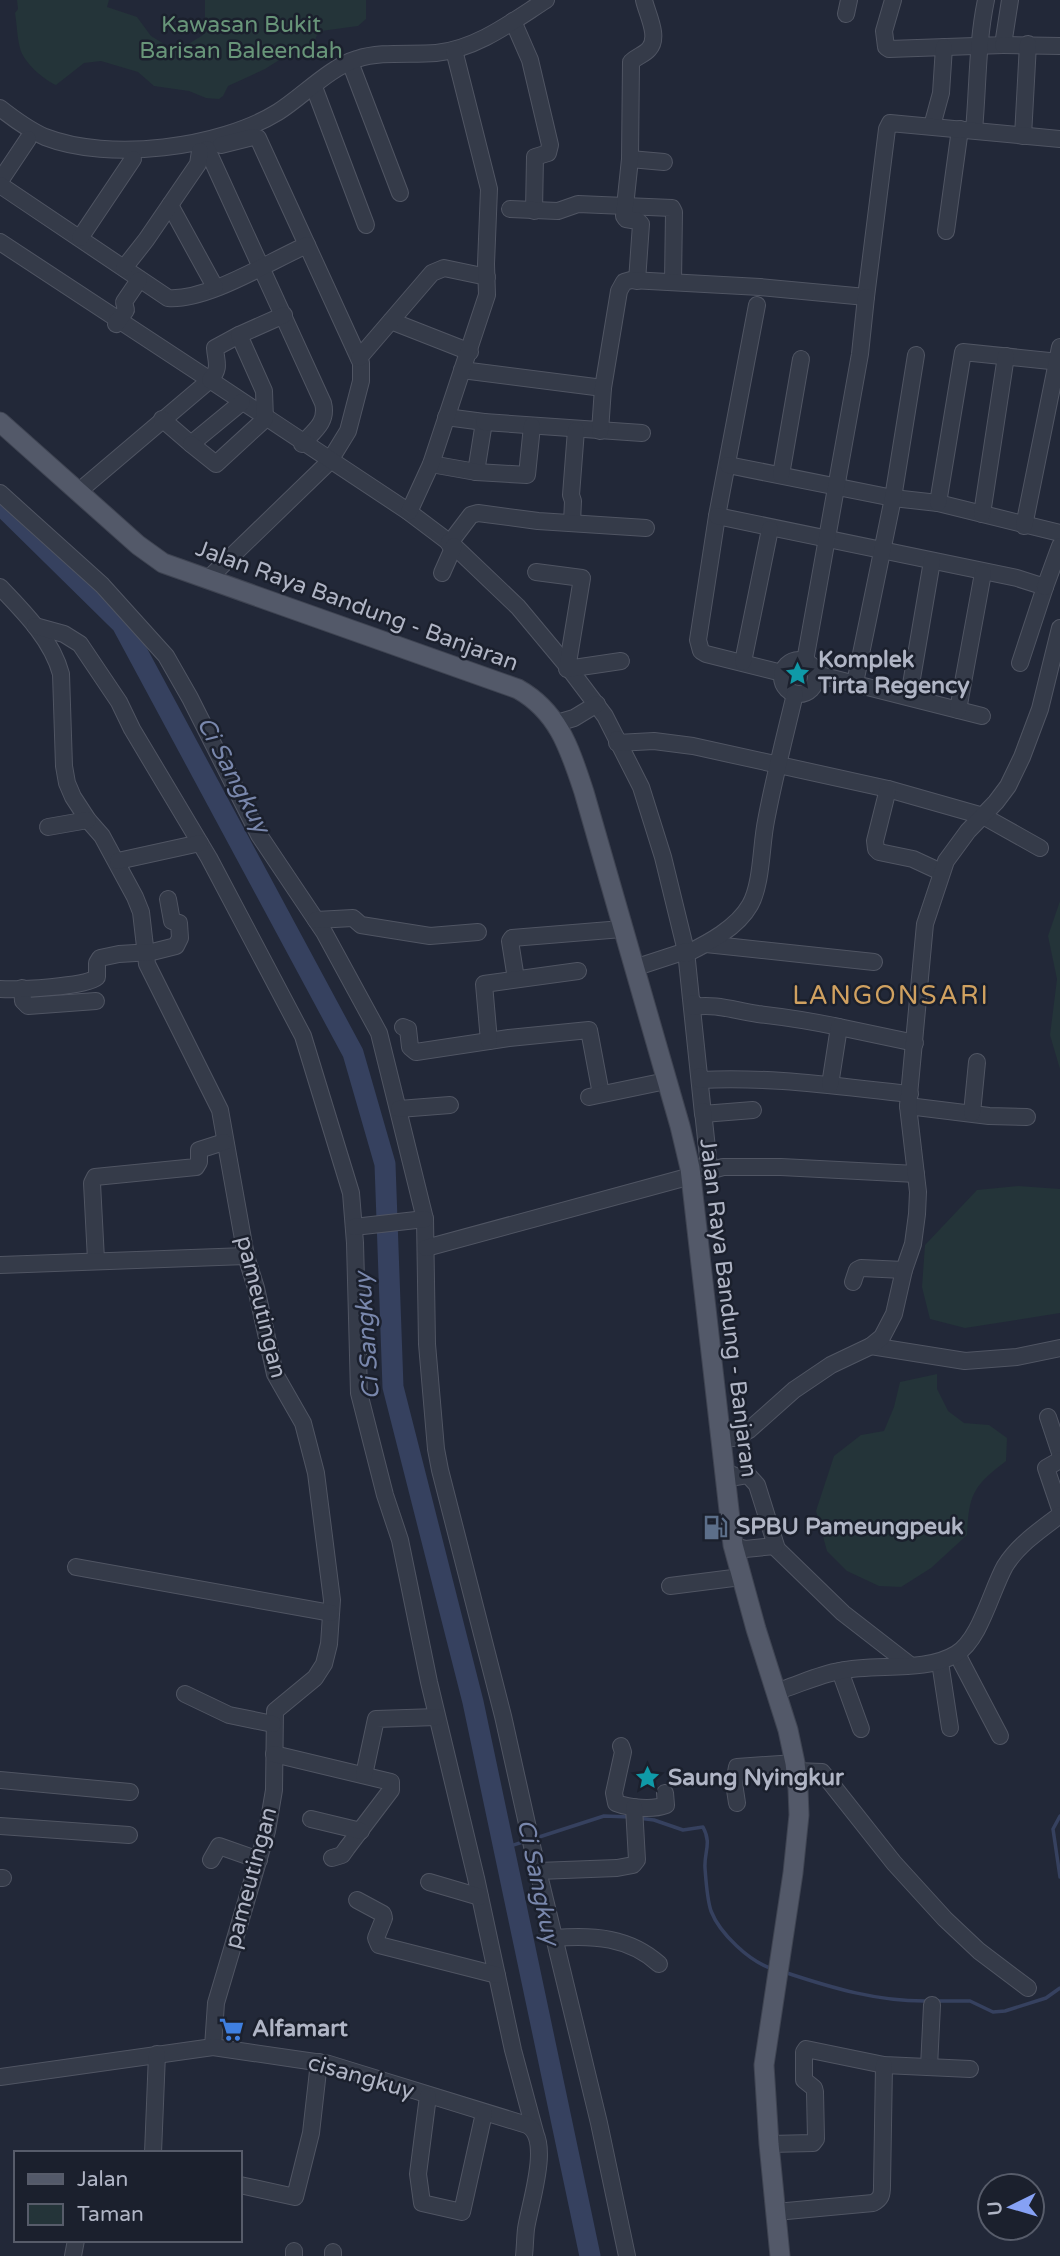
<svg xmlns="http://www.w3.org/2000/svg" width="1060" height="2256" viewBox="0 0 1060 2256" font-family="'Varela Round',sans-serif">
  <rect width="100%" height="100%" fill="#222838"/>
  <g fill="#243439">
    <path d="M17,0H109L107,7L137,17L151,36L169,47L190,43L203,35L205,25V0H366V19L358,26L321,31L317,35L311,51L295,50L265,69L228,86L223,96L219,99L206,98L189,91L154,86L138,72L101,61L84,63L56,85C44,80 23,62 20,48C17,37 17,25 15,13L18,9Z"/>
    <path d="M1060,901V1069L1050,1035L1057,979L1048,936Z"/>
    <path d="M1018,1186L1060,1189V1313L965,1328L930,1319L922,1287L925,1245L977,1190Z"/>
    <path d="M937,1374V1389L948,1411L964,1423L989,1425L1007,1438L1006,1461C973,1486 969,1494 967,1535L931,1568L901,1587L879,1586L847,1571L827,1551L816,1511L834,1456L861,1435L884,1431L894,1407L900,1382Z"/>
  </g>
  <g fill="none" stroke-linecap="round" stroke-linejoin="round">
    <g stroke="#36415f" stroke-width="3.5">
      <path d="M1060,1816L1053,1829L1060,1877"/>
      <path d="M638,1818L654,1820L683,1830L703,1827C712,1844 704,1851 705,1868C706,1881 707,1899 711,1911C720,1934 750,1962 773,1969"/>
      <path d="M536,1838L604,1816L630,1817"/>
      <path d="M504,1848L526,1841"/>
      <path d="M784,1972C832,1988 879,2002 929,2001"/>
      <path d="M937,2001H970L993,2012L1005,2011L1046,1998L1060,1988"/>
    </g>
    <path stroke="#36415f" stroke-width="21" d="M0,504L122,624L353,1053L385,1164L393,1387L473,1702L590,2256"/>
    <defs>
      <g id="minor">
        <path d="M893,0L884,31L886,47L889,49L1003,45L1010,0"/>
        <path d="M846,14L849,0"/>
        <path d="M513,21L530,60L550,145L548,153L535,157L534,211"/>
        <path d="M1003,45L1060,46"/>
        <path d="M350,62L400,193"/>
        <path d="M314,87L366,225"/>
        <path d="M0,108C14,119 29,130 45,137C109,162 220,148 278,112C302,97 330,67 357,59C381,51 411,55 436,53C477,49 513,21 546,0"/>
        <path d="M932,126L941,93L944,47"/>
        <path d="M974,130C978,87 977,43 986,0"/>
        <path d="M1023,136L1028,44"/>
        <path d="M221,145L253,137L258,138L307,245"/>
        <path d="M207,149L323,403C328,422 314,431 302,444V442"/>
        <path d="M630,159L664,162"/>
        <path d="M0,181L28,139"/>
        <path d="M0,185L168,298C208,301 270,261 307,245L361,363V381L348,431L329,462L208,579"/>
        <path d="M170,205L215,287"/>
        <path d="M510,209L558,211L578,204L672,208L674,212L673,282"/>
        <path d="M946,231L960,129"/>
        <path d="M80,238L133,159"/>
        <path d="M0,242L210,380L78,492"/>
        <path d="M124,268L146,240L198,164L200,151"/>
        <path d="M637,281L641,224L638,221L626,219L624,216L630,159L631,62C637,56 644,55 649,49C660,37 647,14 644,0"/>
        <path d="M757,305L717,516L698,640L701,651L706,654L782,673"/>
        <path d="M117,321L116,324L126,310L124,302L139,280"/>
        <path d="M391,321L470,352"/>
        <path d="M239,335L215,348C216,362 221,368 210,380L409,512L454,546L518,607L568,667L605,716L641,787L663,857L686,951L703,1114L753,1110"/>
        <path d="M359,358L432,273L444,268L487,277"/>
        <path d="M462,370L603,388"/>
        <path d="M446,417L484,422L476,472"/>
        <path d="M162,419L191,444L242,402"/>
        <path d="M484,422L642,433"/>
        <path d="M600,431L603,388L619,291L624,282L631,280L760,287L866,297L887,129L890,123L1060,139"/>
        <path d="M191,444L216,464L265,419L264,391L239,335L284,315"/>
        <path d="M431,464L476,472L527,475L532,426"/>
        <path d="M728,465L893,498L938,503L1060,533"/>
        <path d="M781,475L801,359"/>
        <path d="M0,493L102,585L166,656L190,698L259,835L324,932L379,1033L425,1219L427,1344L436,1449L440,1470L503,1716L532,1846L599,2123L627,2256"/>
        <path d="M938,503L963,352L1060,362"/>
        <path d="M409,512L431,464L487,295L486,264L489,189L454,50"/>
        <path d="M982,514L1006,356"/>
        <path d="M717,516L1017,578L1045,587L1020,663"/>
        <path d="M572,523L573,501L571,495L576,430"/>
        <path d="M1024,526L1060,347"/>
        <path d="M449,542V544L471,515L478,513L538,521L646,528"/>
        <path d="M536,572L582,578L567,669L621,661"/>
        <path d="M442,573L454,546"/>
        <path d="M0,587C24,612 52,640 61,674L64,766L67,783L73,797L88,820L102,836L135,897L141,912L147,964L220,1110L246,1256L256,1288L275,1374L303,1423L316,1473L332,1600L329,1644L324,1664L315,1678L275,1711L274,1790L267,1831L216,2003L213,2047"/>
        <path d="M1045,587L1060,546"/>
        <path d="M35,626L64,634L80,644L119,702L132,729L209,858L303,1036L351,1193L355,1243L359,1393L385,1495L400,1540L429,1682L476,1878L513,2050L535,2132"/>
        <circle cx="799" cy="677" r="17"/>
        <path d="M805,661L860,354L866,297"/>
        <path d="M743,662L770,529"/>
        <path d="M816,674L982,716"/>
        <path d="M855,683L893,498L916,355"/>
        <path d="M909,696L932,561"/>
        <path d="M958,710L983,573"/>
        <path d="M557,723L574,718L597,704"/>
        <path d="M617,739V743L654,741L693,746L888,789L983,816L1040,848"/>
        <path d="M888,789L875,841L876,849L879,852L913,859L941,872"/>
        <path d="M48,827L88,820"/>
        <path d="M118,861L200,843"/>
        <path d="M316,920L353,918L361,925L430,936L478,932"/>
        <path d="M706,944L874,962"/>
        <path d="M634,968L686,951V954C708,943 737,928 750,905C762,884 761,845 766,821C774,778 785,736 795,694"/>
        <path d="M516,979L510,941L512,938L622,929"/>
        <path d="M22,988L23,1001L28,1006L96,1001"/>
        <path d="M0,989C17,990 86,987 97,977V963L100,958L119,954L152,952L176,946L180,938L179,923L172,921L168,899"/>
        <path d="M694,1003L693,1007C715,1003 736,1011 758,1014C785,1017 811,1021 839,1027"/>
        <path d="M403,1027L408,1029L410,1047L416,1052L509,1038L589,1030L601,1094"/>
        <path d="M489,1041L484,984L578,971"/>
        <path d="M700,1076V1080C771,1076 840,1087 910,1094"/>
        <path d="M830,1085L839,1027L915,1043"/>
        <path d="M589,1097L666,1081"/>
        <path d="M908,1106L989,1116L1027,1117"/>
        <path d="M399,1109L450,1105"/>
        <path d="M703,1111L709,1167"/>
        <path d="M972,1113L977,1062"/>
        <path d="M690,1168L709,1167V1171L723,1167H781L916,1174"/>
        <path d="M354,1227L425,1219"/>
        <path d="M426,1248L691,1176"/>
        <path d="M96,1260L92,1183L95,1177L196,1167L199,1162V1150L224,1142"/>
        <path d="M0,1265L246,1256"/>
        <path d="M853,1282L857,1270L861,1268L904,1270"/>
        <path d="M871,1346L965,1361L1017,1357L1060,1348"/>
        <path d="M1048,1417L1060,1453"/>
        <path d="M720,1438H734L749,1430L794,1390L831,1365L871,1346L882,1337L894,1314L904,1270L913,1244L917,1214L918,1192L908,1106L925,924L946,861L968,831L996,802L1008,786L1022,757L1040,709L1060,628"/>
        <path d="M1060,1460L1046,1468L1060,1509"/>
        <path d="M724,1471L737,1477L748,1475L757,1485L777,1549L843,1613L910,1665"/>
        <path d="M733,1545L745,1549L775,1546"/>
        <path d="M76,1567L331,1613"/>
        <path d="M670,1586L741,1577"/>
        <path d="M957,1654L1000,1736"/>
        <path d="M940,1662L950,1728"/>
        <path d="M840,1671L861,1729"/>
        <path d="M775,1689H784C802,1683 821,1674 840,1671C875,1663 925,1673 956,1654C980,1640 991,1591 1005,1566C1018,1545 1040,1530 1060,1515"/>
        <path d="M185,1694L229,1715L273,1724"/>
        <path d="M621,1746L623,1752L614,1793L616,1803C629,1808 653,1810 666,1805L665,1793"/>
        <path d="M274,1754L391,1782V1790L347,1848L342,1855L332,1858"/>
        <path d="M796,1771L822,1772L894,1863L945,1919L979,1951L1028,1988"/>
        <path d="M364,1775L376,1719L437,1717"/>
        <path d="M0,1780L130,1792"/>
        <path d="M737,1803L734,1783L737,1767L795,1763"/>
        <path d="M311,1819L361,1831"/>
        <path d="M0,1826L129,1835"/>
        <path d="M211,1860L219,1846L259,1860"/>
        <path d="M538,1871L617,1868L633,1865L637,1860L634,1807"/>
        <path d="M0,1878H3"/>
        <path d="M429,1882L480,1897"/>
        <path d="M357,1900L383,1914L384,1918L376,1938L379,1945L497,1975"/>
        <path d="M555,1938C593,1935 629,1937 659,1964"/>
        <path d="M929,2067L932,2005"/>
        <path d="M0,2077L213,2047L329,2064L527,2125C553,2138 529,2206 526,2229C525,2238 525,2247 524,2256"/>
        <path d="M428,2096L418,2174L422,2203L462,2212L484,2113"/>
        <path d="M769,2144L813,2143L816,2139L815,2092L814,2088L804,2080V2052L806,2049L884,2065L970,2069"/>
        <path d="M153,2153L157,2054"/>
        <path d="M240,2185L295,2197L311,2133L319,2062"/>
        <path d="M776,2212L873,2203C881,2199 882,2195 882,2186L884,2065"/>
        <path d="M294,2251V2256"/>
        <path d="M333,2252V2256"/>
        <path d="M73,2256L76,2240"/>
      </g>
      <path id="major" d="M0,422L138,545L163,563L518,689C559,712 570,750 584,792L680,1126L690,1168L733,1545L756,1629L788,1730L795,1763L798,1789L799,1815L793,1873L764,2065L769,2144L780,2256"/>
    </defs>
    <use href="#minor" stroke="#505563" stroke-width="18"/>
    <use href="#major" stroke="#3f4452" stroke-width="21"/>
    <use href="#minor" stroke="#353b49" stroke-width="16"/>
    <use href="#major" stroke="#535969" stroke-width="19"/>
  </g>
  <defs>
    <symbol id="sight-bare" viewBox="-9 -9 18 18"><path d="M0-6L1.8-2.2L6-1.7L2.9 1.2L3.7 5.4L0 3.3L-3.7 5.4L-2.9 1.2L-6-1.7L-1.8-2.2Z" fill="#0f9aa8" stroke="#1b202d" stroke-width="2.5" paint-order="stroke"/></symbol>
    <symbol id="fuel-bare" viewBox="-9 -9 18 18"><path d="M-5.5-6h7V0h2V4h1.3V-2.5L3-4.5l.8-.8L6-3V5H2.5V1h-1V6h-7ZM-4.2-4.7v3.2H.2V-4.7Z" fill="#5c6f8a" stroke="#1b202d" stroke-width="2.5" paint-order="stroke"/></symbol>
    <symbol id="supermarket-bare" viewBox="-9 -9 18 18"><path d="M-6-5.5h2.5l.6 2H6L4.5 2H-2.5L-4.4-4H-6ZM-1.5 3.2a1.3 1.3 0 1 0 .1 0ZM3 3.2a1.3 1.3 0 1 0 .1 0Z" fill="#3f7fe0" stroke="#1b202d" stroke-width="2.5" paint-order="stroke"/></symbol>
  </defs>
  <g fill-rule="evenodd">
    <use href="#sight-bare" x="780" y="656" width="35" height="35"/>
    <use href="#fuel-bare" x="698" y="1510" width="35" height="35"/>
    <use href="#sight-bare" x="630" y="1760" width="35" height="35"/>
    <use href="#supermarket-bare" x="214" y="2012" width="35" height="35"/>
  </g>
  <g text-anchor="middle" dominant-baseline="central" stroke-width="5" stroke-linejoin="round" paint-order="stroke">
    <g font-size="23" fill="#689579" stroke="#1b202d">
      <text x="241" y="25">Kawasan Bukit<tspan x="241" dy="26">Barisan Baleendah</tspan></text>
    </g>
    <g font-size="23" fill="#b0b5c5" stroke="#1b202d">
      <text transform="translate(357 606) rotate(20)">Jalan Raya Bandung - Banjaran</text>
      <text transform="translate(261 1307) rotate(76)">pameutingan</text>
      <text transform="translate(728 1308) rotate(83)">Jalan Raya Bandung - Banjaran</text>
      <text transform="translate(251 1878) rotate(-75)">pameutingan</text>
      <text transform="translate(361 2077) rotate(16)">cisangkuy</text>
    </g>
    <g font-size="23" font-weight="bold" fill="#b0b5c5" stroke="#1b202d" text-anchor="start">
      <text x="818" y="660">Komplek<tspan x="818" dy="26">Tirta Regency</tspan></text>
      <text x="736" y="1527">SPBU Pameungpeuk</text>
      <text x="668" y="1778">Saung Nyingkur</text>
      <text x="252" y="2029">Alfamart</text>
    </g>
    <g font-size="24" font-style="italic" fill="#7987ac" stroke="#1b202d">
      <text transform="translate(233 775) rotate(62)">Ci Sangkuy</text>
      <text transform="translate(367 1336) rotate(-94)">Ci Sangkuy</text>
      <text transform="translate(538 1882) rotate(78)">Ci Sangkuy</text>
    </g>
    <g font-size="26" letter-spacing="2" fill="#d0a160" stroke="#1b202d">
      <text x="891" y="995">LANGONSARI</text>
    </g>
  </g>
  <rect x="14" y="2151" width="228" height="91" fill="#1b202d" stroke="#575c6a" stroke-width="2"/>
  <rect x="28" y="2174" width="35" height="10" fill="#535969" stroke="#575c6a" stroke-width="2"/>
  <text x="77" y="2186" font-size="21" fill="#b0b5c5">Jalan</text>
  <rect x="28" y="2204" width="35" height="21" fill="#243439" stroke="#575c6a" stroke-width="2"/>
  <text x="77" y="2221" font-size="21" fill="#b0b5c5">Taman</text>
  <g transform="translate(1011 2207) rotate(265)"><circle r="33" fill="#1b202d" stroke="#575c6a" stroke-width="2"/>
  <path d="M0-5L12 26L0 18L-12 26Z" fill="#86a1f4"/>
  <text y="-10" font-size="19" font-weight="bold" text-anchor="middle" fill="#b0b5c5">U</text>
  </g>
</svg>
